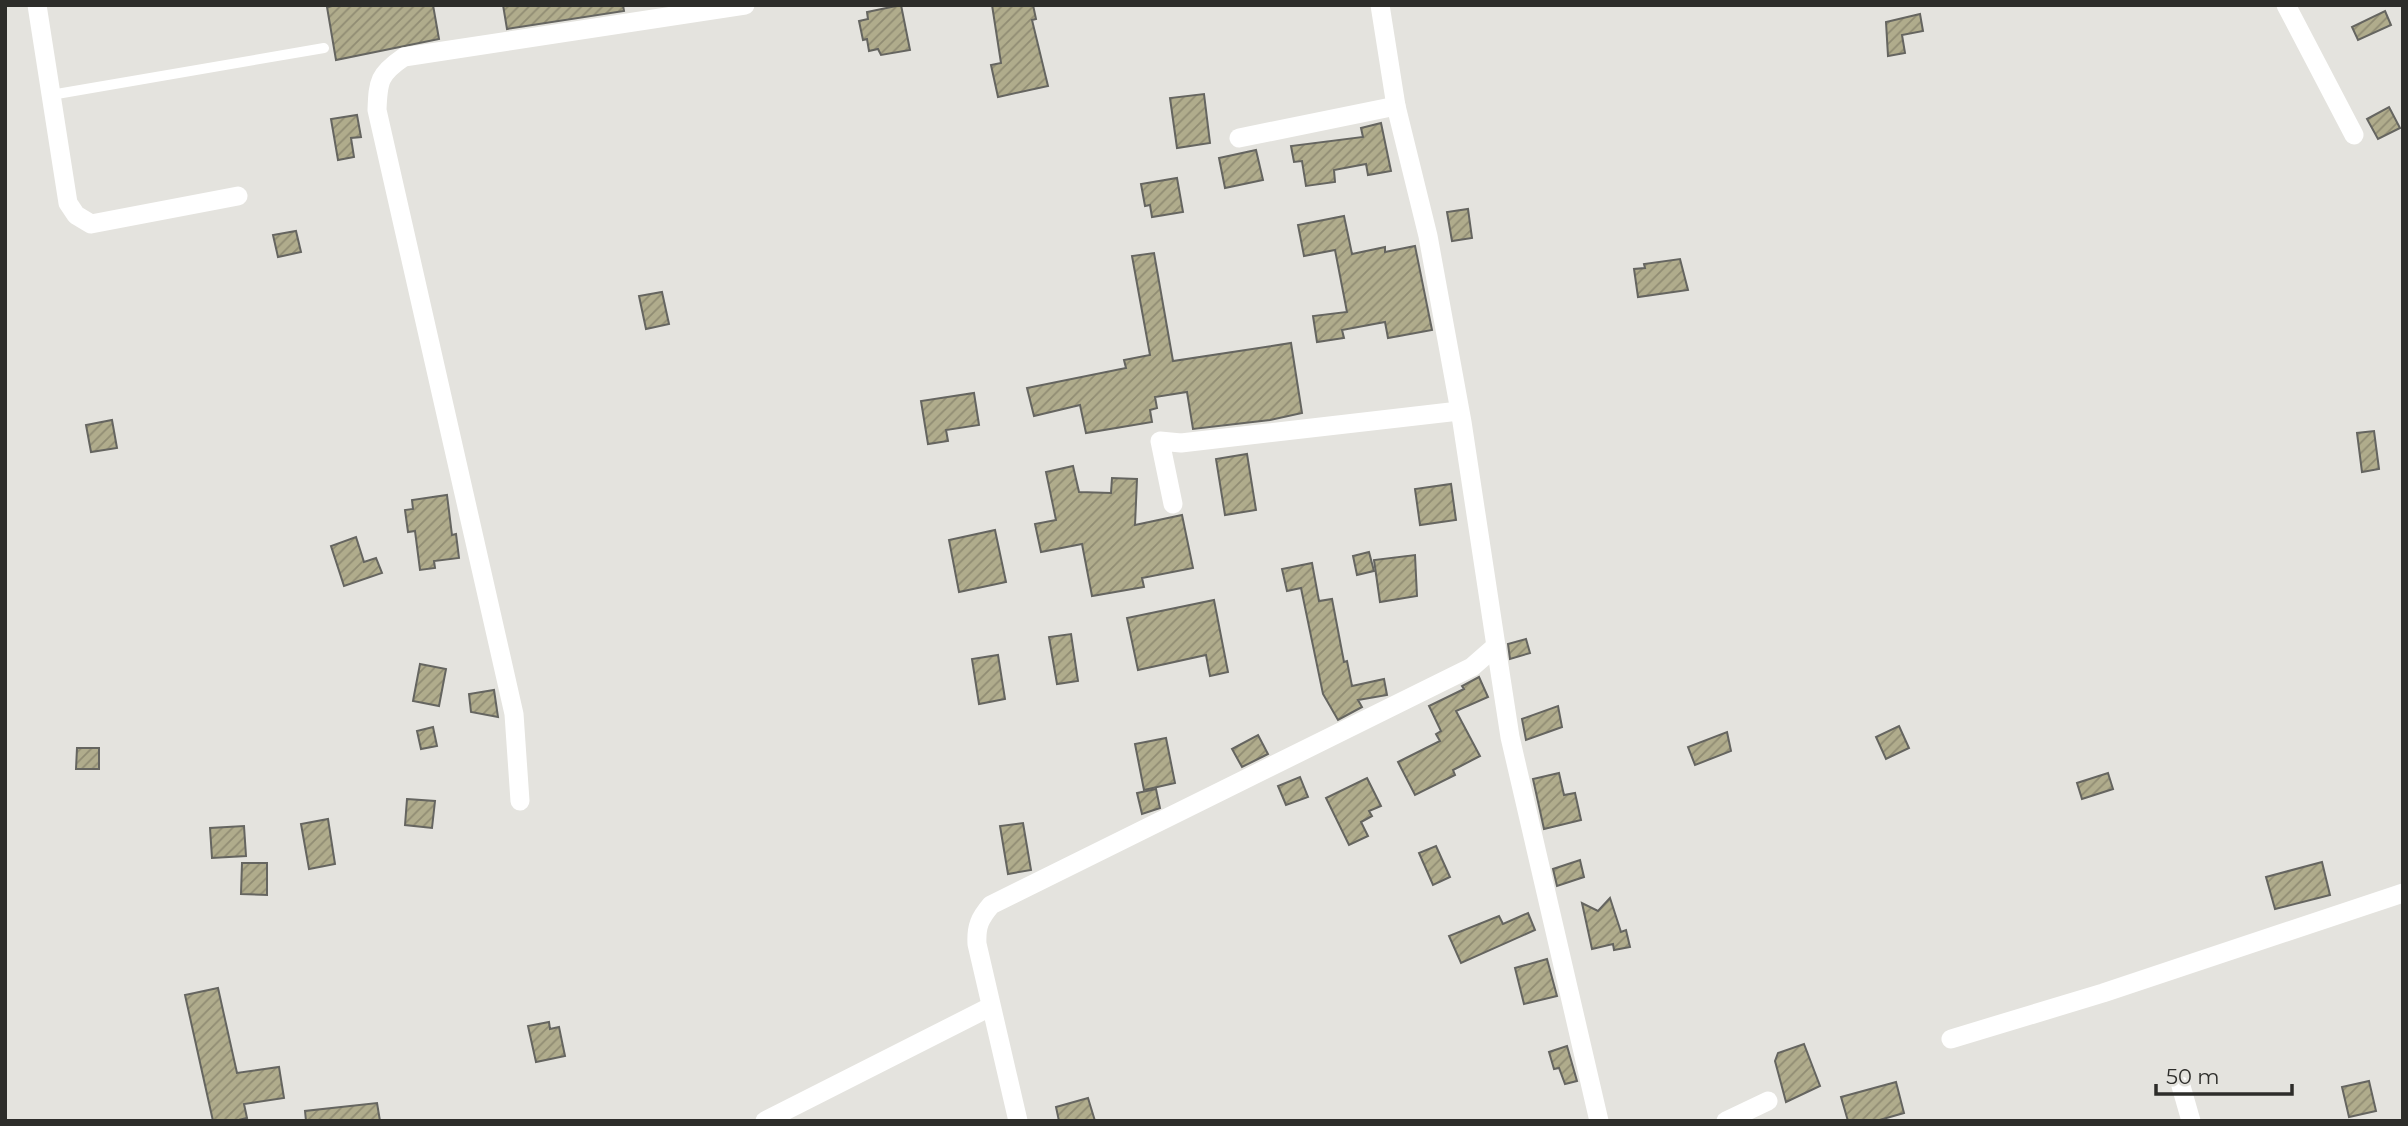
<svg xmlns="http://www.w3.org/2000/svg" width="2408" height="1126" viewBox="0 0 2408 1126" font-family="Montserrat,sans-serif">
  <defs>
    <pattern id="building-hatch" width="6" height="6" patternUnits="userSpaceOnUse" patternTransform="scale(1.75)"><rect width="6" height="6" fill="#b0ac8c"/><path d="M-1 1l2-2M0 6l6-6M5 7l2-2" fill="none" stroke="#908c73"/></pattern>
  </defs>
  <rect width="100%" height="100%" fill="#e4e3de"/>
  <g fill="url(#building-hatch)" stroke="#656560" stroke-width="2">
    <path d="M337,5H433L439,39L336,60L327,7Z"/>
    <path d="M503,5H623L624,11L507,29Z"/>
    <path d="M901,5L910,50L881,55L878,49L869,51L867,39L863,40L859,21L868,19L867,12Z"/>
    <path d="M992,5H1033L1036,19L1032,20L1048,86L998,97L991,65L1001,63Z"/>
    <path d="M2385,11L2391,25L2358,40L2352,27Z"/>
    <path d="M1920,14L1923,31L1902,35L1905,53L1888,56L1886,22Z"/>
    <path d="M1204,94L1210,143L1177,148L1170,98Z"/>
    <path d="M2389,107L2400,128L2378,139L2367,119Z"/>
    <path d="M357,115L361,137L351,138L354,157L338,160L331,119Z"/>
    <path d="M1381,123L1391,171L1368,175L1366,164L1334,170L1335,182L1306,186L1302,161L1294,162L1291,146L1363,137L1361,128Z"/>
    <path d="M1256,150L1263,180L1225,188L1219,158Z"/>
    <path d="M1177,178L1183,212L1152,217L1150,205L1145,206L1141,184Z"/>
    <path d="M1468,209L1472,238L1452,241L1447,212Z"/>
    <path d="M1344,216L1352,254L1385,247V252L1415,246L1432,330L1388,338L1385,322L1342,330L1344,338L1317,342L1313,316L1347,312L1335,250L1304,256L1298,225Z"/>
    <path d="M296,231L301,252L278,257L273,235Z"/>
    <path d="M1154,253L1173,361L1291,343L1302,413L1270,420L1193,429L1187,392L1155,397L1157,408L1150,410L1152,422L1086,433L1080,405L1034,416L1027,388L1126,368L1124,360L1150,355L1132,256Z"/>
    <path d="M1680,259L1688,290L1638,297L1634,269L1645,268L1644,264Z"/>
    <path d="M662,292L669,324L646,329L639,296Z"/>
    <path d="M974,393L979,425L946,430L948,441L928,444L921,401Z"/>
    <path d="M112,420L117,448L91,452L86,425Z"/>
    <path d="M2374,431L2379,469L2362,472L2357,433Z"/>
    <path d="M1247,454L1256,510L1225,515L1216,459Z"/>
    <path d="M1073,466L1079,492L1111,493L1112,478L1137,479L1135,525L1182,515L1193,568L1142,578L1144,587L1092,596L1082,544L1041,552L1035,524L1056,520L1046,472Z"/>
    <path d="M1451,484L1456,520L1420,525L1415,489Z"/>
    <path d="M447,495L452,535L456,534L459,558L434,561L435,568L420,570L415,531L408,532L405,510L413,509L412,500Z"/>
    <path d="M995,530L1006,582L959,592L949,540Z"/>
    <path d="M356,537L364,562L376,558L382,573L344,586L331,546Z"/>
    <path d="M1369,552L1374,571L1357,575L1353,556Z"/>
    <path d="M1415,555L1417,596L1380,602L1374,560Z"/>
    <path d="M1312,563L1319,601L1332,599L1344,662L1347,661L1352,686L1384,679L1387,695L1358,700L1362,707L1338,720L1323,694L1301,588L1287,591L1282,569Z"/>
    <path d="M1214,600L1228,672L1210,676L1206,655L1138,670L1127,618Z"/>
    <path d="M1071,634L1078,681L1057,684L1049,637Z"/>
    <path d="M1526,639L1530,653L1510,659L1508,644Z"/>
    <path d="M998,655L1005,699L979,704L972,659Z"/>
    <path d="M420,664L446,669L439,706L413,701Z"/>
    <path d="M1479,677L1488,697L1456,711L1480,756L1453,770L1455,775L1415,795L1398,762L1440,741L1436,734L1441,731L1429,706L1464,689L1462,686Z"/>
    <path d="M494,690L498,717L471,712L469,694Z"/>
    <path d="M1558,706L1562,727L1526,740L1522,719Z"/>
    <path d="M1899,726L1909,748L1886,759L1876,737Z"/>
    <path d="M433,727L437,746L421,749L417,731Z"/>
    <path d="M1727,732L1731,751L1695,765L1688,747Z"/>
    <path d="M1258,735L1268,754L1242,767L1232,749Z"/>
    <path d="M1166,738L1175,783L1144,790L1135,744Z"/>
    <path d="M77,748H99V769H76Z"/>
    <path d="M1559,773L1564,795L1575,793L1581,820L1544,829L1533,779Z"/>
    <path d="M2108,773L2113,789L2082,799L2077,783Z"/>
    <path d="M1300,777L1308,797L1286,805L1278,786Z"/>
    <path d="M1367,778L1381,806L1369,811L1372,816L1361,822L1368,836L1349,845L1326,798Z"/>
    <path d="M1156,789L1160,808L1142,814L1137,793Z"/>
    <path d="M407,799L435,801L432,828L405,825Z"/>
    <path d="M328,819L335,864L309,869L301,824Z"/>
    <path d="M1023,823L1031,870L1008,874L1000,826Z"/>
    <path d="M244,826L246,856L212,858L210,828Z"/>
    <path d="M1436,846L1450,877L1433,885L1419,853Z"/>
    <path d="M1580,860L1584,877L1557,886L1553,869Z"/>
    <path d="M2322,862L2330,895L2275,909L2266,877Z"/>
    <path d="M242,863H267V895L241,894Z"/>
    <path d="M1610,898L1621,932L1626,930L1630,947L1614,950L1613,944L1592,949L1582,903L1598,911Z"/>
    <path d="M1528,913L1535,930L1461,963L1449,936L1499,916L1503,924Z"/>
    <path d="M1547,959L1557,996L1524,1004L1515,968Z"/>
    <path d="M218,988L237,1073L279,1067L284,1098L244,1104L247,1118L234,1121H213L185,995Z"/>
    <path d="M549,1022L550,1029L559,1027L565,1056L536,1062L528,1026Z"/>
    <path d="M1804,1044L1820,1086L1786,1102L1775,1061L1778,1053Z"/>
    <path d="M1567,1046L1577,1081L1565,1084L1559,1068L1554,1069L1549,1052Z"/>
    <path d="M2369,1081L2376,1111L2349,1117L2342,1087Z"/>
    <path d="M1896,1082L1904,1113L1876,1121H1848L1841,1097Z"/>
    <path d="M1088,1098L1095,1121H1059L1056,1107Z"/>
    <path d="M377,1103L380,1121H306L305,1111Z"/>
  </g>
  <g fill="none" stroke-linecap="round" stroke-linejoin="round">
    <path stroke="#fff" stroke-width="10" d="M51,95L324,48"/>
    <g stroke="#fff" stroke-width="19">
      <path d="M37,5L68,203L76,215L91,224L238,196"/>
      <path d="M2286,5L2354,135"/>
      <path d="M1239,138L1396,106"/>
      <path d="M1173,504L1160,441L1181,443L1459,411"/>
      <path d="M1496,646L1510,737L1599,1121"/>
      <path d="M520,801L514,714L377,110C378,81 379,74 404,57L745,5"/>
      <path d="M1951,1039L2103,993L2403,893"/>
      <path d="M2181,1086L2191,1121"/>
      <path d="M765,1121L990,1007"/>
      <path d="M1018,1121L977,944C976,926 980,918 991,905L1472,667L1496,646L1462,422L1428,236L1396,106L1380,5"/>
      <path d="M1726,1121L1768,1101"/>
    </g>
  </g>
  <rect width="2408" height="1126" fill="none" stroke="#2d2d2a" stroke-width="14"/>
  <path d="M2156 1084v10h136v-10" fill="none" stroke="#2d2d2a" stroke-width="3.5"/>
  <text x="2166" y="1084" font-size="21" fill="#2d2d2a" stroke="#e4e3de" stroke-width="5" paint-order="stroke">50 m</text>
</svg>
